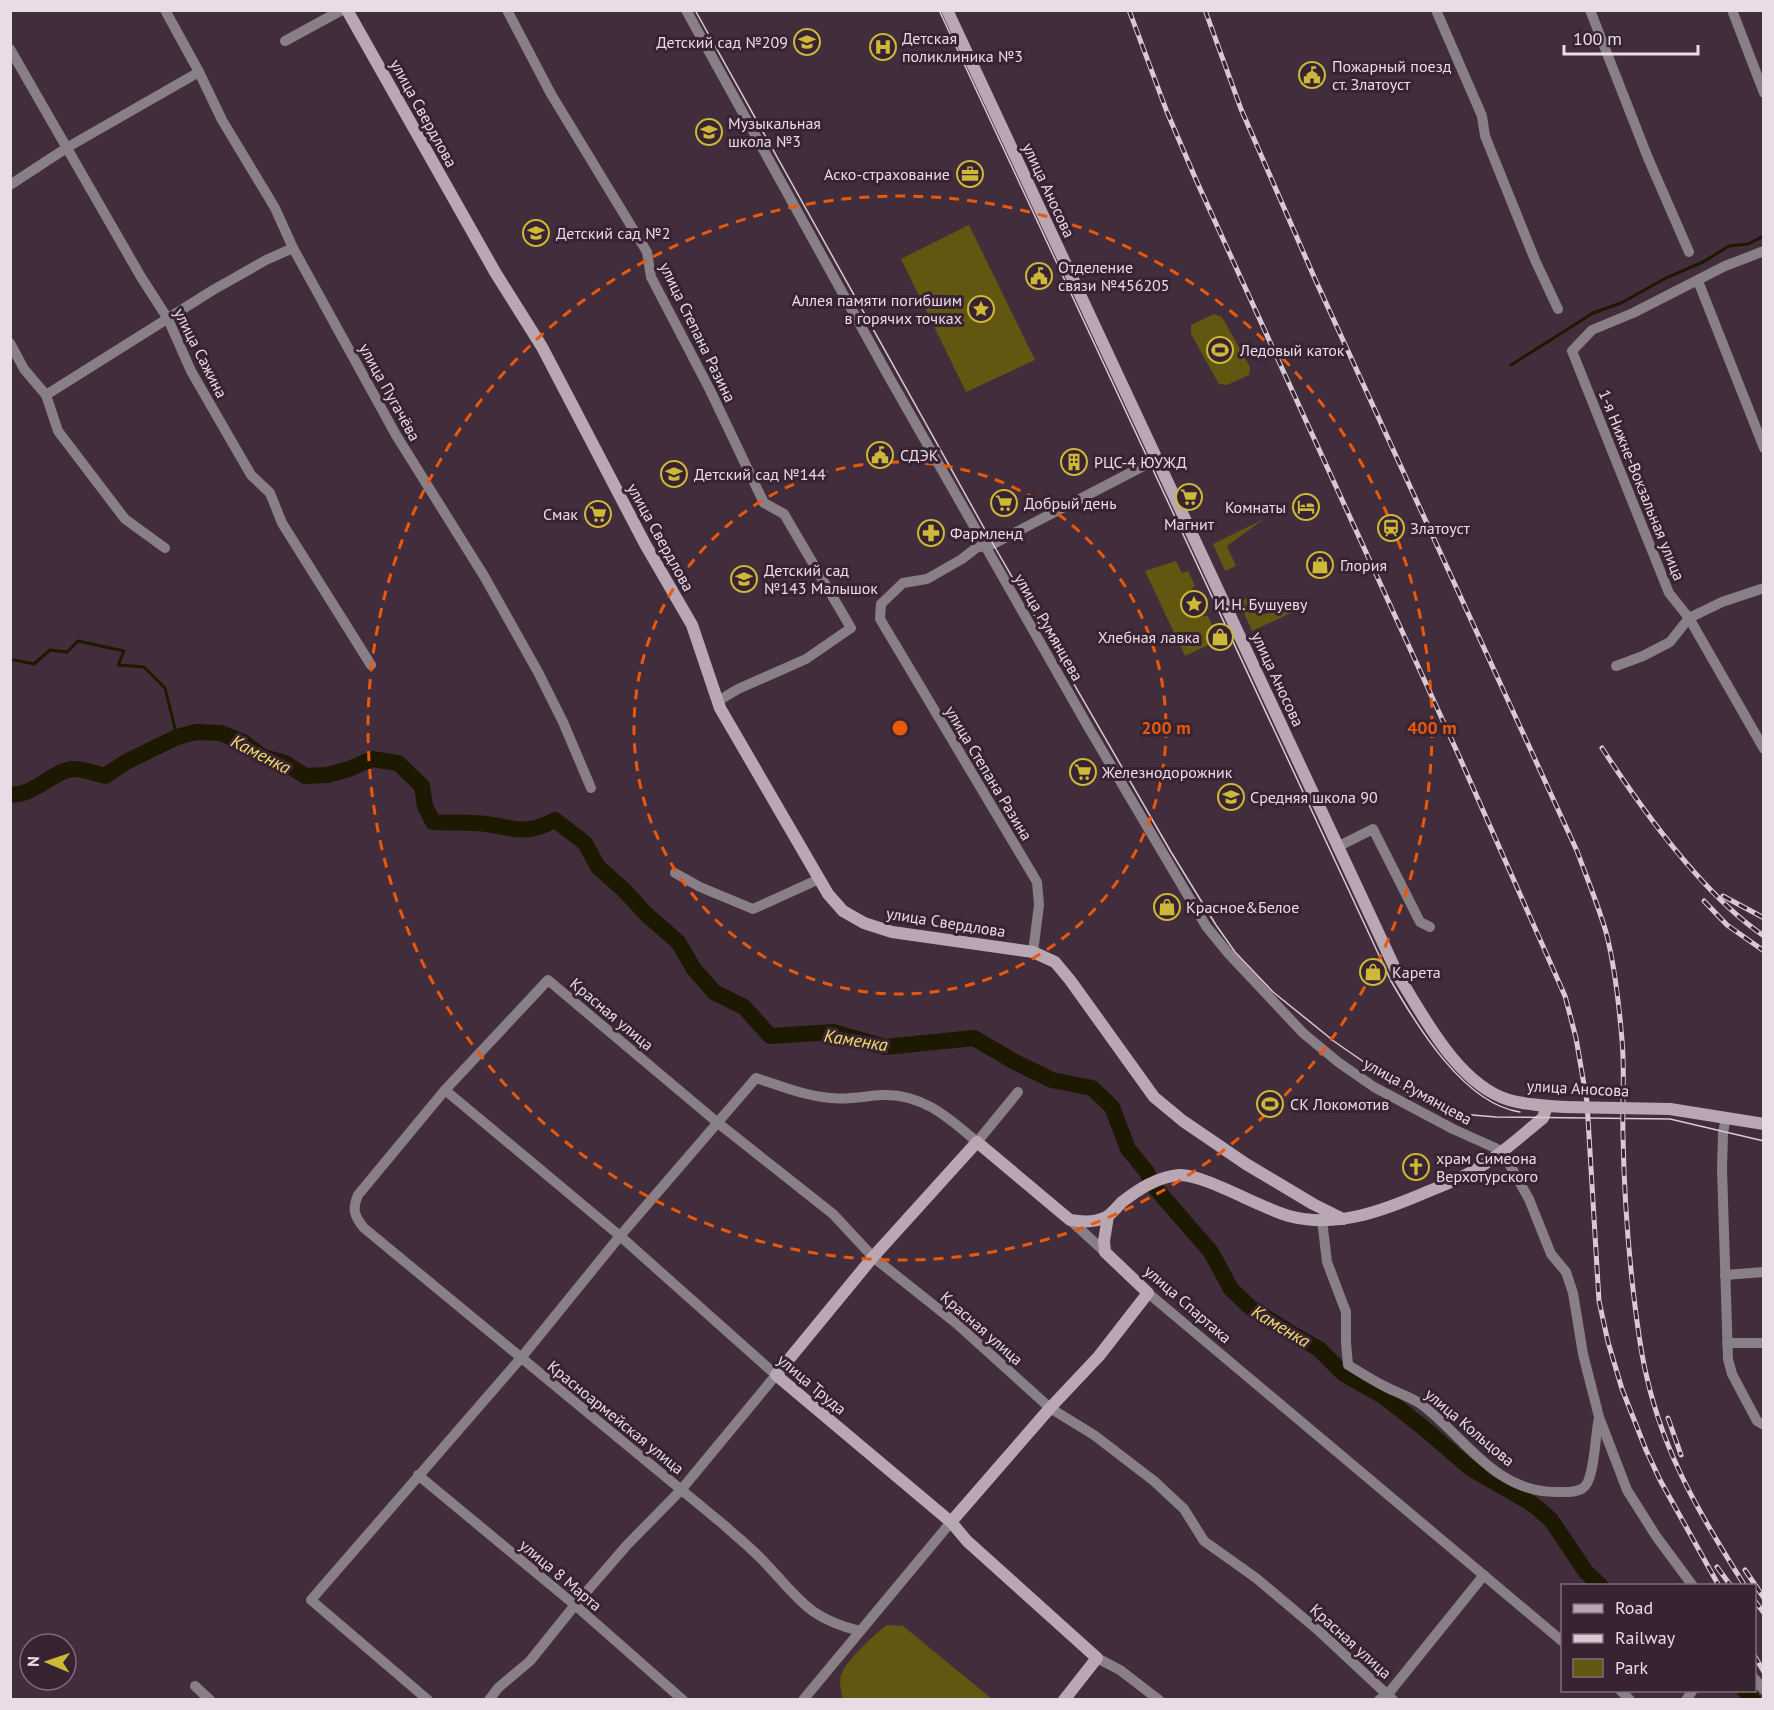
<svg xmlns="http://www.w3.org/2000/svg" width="1774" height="1710" viewBox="0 0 1774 1710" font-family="'PT Sans',sans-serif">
  <rect width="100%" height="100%" fill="#412d3b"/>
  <g fill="#625711">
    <path d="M969,225L1035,360L966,392L901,259Z"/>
    <path d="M1214,314L1222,317L1250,367L1249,375L1227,385L1219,384L1191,334V325Z"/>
    <path d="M1264,519L1227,546L1236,566L1225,571L1213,544Z"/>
    <path d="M1176,561L1182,573L1188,571L1195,586L1184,597L1186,609L1195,617L1208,616L1219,640L1185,656L1145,571Z"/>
    <path d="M1250,597L1259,615L1304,607L1252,631L1239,602Z"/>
    <path d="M887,1625L903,1626L992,1699H843C841,1692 839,1683 841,1675C845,1662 875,1633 887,1625Z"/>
  </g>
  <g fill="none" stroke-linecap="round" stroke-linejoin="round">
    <g stroke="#1d1800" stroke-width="3">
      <path d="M1511,365L1593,313L1621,303L1666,278L1703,262L1729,246L1748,244L1764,236"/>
      <path d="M10,659L34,664L50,650L67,652L78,641L124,651L118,665L144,667L165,688L177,737"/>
    </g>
    <g stroke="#1d1800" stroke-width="16">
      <path d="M10,795C36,795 49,773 72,769C82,768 96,774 105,776L126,762L177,737L196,732L221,733L243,742L263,757L285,763L305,776L327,775L349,769L372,759L398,763L422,786L425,806L433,822C450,823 468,822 486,824C516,828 525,836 555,820L585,843L598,867L623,889L646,914L678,942L694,969L714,992L744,1007L770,1036L833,1032L885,1047L974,1038L1015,1062L1052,1080L1092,1088L1112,1107L1128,1149L1147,1172L1151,1183L1211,1252L1231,1289L1251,1308L1294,1335L1319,1349L1344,1374L1383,1396L1425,1429L1470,1468L1534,1505L1551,1520L1586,1572L1601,1586"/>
      <path d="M1744,1690L1753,1700"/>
    </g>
    <g stroke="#897f86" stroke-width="10">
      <path d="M165,10L199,72L222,120L275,208L293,248L396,435L484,576L538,672L563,722L591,788"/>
      <path d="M507,10L551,94L647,252L651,277L710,390L764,503L784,514L851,628L806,659L738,689L718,701"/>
      <path d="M686,10L889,377L1090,730L1206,926L1228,953L1303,1033L1338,1062L1374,1087L1453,1129L1502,1151L1529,1199L1551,1254L1566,1272L1573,1293L1583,1354L1599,1417L1627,1490L1656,1536L1693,1586"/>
      <path d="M1436,10L1482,116L1485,136L1535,260L1558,309"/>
      <path d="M1590,10L1648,158L1689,252"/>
      <path d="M1732,10L1764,93"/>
      <path d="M285,41L342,10"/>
      <path d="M10,49L141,277L168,319L191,371L251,475L270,493L282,523L371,665"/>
      <path d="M10,185L68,147L199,72"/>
      <path d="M1764,251L1725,266L1633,313L1592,330L1572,351L1669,593L1689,618L1764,749"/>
      <path d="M1698,281L1764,448"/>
      <path d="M10,343L24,369L46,395L58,431L125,519L165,548"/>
      <path d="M46,395L213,290L266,260L293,248"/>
      <path d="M1616,666L1643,656L1670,642L1689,618L1722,602L1764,588"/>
      <path d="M1337,847L1373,829L1420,922L1430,927"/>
      <path d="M675,873L700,887L753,909L819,879"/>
      <path d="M1033,952L1039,905L1037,882L880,619L881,604L903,583L927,579L962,559L976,548L993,544L1157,459"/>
      <path d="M445,1090L620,1236L776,1375L681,1490L627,1545L575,1605L530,1661L498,1688L489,1700"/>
      <path d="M1726,1117L1723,1133L1722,1169L1728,1359L1732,1374L1757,1421L1764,1425"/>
      <path d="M1070,1220L1105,1252"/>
      <path d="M1322,1220L1327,1262L1346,1312V1342L1348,1365C1360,1372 1372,1380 1384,1386C1397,1393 1409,1396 1421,1404C1465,1437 1494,1492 1556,1492C1564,1492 1576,1493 1583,1488C1595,1481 1595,1432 1599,1418"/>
      <path d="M1725,1275L1764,1272"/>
      <path d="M1148,1293L1562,1641"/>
      <path d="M1727,1343H1764"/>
      <path d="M418,1475L575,1605L683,1700"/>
      <path d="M860,1631C809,1618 802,1602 768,1566C755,1551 738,1538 724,1525L364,1228C354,1216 352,1209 358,1195L445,1090L548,980L718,1123L833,1214L873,1257L956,1323L1050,1408L1094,1435L1154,1481L1184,1509L1204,1541L1256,1578L1319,1631L1393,1700"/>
      <path d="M1097,1658L1120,1670L1159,1700"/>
      <path d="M1754,1678L1764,1690"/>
      <path d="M195,1686L210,1700"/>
      <path d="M1620,1690L1630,1700"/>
      <path d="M428,1700L311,1600L521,1358L620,1236L756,1078C781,1086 805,1096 831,1098C848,1100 865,1096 882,1095C922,1093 949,1118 977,1142L1018,1092"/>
      <path d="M803,1700L951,1522"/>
      <path d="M1379,1700L1388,1694L1484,1575"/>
      <path d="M1686,1700L1693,1690"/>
    </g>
    <g stroke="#b9a8b3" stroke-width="12">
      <path d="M347,10L495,272L542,347L645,544L692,625L720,708L828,894L843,911L864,923L892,932L1033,952L1055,962L1070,980L1154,1097L1183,1121L1246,1164L1313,1204L1343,1219"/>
      <path d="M947,10L1399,977C1425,1019 1459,1085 1509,1100C1527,1105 1546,1106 1565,1107"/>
      <path d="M1670,1109L1764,1124"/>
      <path d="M951,1522L1050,1408L1099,1356L1148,1293L1105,1252L1104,1241L1108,1216"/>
      <path d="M1064,1700L1097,1658L967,1541L951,1522L776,1375L873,1257L977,1142L1070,1220C1082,1222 1095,1223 1106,1217C1112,1214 1117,1207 1122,1202C1139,1189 1157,1177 1179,1175C1204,1174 1260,1208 1289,1216C1337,1229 1385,1210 1429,1191C1446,1184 1463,1178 1478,1168C1501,1155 1522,1135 1543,1118L1547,1106"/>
    </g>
    <g stroke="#d8cad3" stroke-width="1.5">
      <path d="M695,10L993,544L1171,852L1216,925L1235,952L1273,992L1335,1042L1413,1096L1449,1113L1496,1117L1670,1119L1764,1141"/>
      <path d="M939,10L1391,981C1417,1026 1464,1104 1520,1112"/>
    </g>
    <defs>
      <g id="rail">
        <path d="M1129,10L1167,112L1197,182L1459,756L1565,996L1576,1038L1587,1102L1599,1301L1608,1342L1622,1389L1646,1450L1660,1480L1719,1586"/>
        <path d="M1205,10L1241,109L1315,279L1577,851C1587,878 1598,905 1606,932C1615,967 1619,1004 1622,1040C1625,1071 1622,1103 1623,1135C1624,1192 1628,1249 1635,1306C1638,1330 1641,1354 1647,1378C1665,1457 1702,1518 1745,1586"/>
        <path d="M1602,748C1643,811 1702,894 1764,936"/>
        <path d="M1723,896L1764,918"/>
        <path d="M1704,901L1727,925L1764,951"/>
        <path d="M1668,1418L1681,1455"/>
        <path d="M1717,1567L1731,1586"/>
        <path d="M1745,1570L1764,1598"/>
        <path d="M1754,1600L1764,1613"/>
        <path d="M1754,1655L1764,1672"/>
      </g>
    </defs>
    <use href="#rail" stroke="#d8cad3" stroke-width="5"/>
    <use href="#rail" stroke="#372331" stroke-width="3" stroke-dasharray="9" stroke-linecap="butt"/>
    <path stroke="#b9a8b3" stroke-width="12" d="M1565,1107L1670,1109"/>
  </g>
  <g fill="none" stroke="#e8590c" stroke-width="3" stroke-dasharray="10 8">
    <circle cx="900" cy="728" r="266"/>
    <circle cx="900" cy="728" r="532"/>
  </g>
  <defs>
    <symbol id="school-ring" viewBox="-11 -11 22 22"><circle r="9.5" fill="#372331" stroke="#ceb837" stroke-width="1.5"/><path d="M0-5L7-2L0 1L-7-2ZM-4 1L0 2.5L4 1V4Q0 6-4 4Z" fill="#ceb837"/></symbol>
    <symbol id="hospital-ring" viewBox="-11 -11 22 22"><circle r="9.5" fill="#372331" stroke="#ceb837" stroke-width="1.5"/><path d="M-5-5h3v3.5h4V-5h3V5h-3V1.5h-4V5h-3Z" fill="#ceb837"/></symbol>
    <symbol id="civic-ring" viewBox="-11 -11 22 22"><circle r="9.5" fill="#372331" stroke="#ceb837" stroke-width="1.5"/><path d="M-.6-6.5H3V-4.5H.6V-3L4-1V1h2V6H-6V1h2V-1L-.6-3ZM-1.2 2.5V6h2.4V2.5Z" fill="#ceb837"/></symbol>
    <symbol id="office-ring" viewBox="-11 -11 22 22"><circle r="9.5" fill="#372331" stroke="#ceb837" stroke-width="1.5"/><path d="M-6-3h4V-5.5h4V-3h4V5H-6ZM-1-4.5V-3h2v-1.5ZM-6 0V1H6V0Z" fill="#ceb837"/></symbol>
    <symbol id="sight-ring" viewBox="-11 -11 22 22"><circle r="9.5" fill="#372331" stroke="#ceb837" stroke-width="1.5"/><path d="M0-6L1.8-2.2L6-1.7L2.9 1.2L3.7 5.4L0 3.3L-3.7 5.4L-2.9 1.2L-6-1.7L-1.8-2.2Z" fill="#ceb837"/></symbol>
    <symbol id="stadium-ring" viewBox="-11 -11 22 22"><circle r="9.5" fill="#372331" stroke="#ceb837" stroke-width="1.5"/><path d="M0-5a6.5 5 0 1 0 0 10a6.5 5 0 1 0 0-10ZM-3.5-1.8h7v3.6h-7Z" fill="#ceb837"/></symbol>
    <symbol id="building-ring" viewBox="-11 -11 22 22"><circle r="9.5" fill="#372331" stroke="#ceb837" stroke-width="1.5"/><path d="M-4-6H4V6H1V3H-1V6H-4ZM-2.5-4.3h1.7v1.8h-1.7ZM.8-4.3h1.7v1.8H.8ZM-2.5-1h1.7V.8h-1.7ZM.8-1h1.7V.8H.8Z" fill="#ceb837"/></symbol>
    <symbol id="supermarket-ring" viewBox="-11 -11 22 22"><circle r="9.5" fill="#372331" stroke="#ceb837" stroke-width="1.5"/><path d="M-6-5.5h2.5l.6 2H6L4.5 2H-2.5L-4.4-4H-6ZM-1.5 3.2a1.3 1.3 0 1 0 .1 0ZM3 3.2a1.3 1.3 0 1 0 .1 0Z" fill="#ceb837"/></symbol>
    <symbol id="hotel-ring" viewBox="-11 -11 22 22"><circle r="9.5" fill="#372331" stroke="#ceb837" stroke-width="1.5"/><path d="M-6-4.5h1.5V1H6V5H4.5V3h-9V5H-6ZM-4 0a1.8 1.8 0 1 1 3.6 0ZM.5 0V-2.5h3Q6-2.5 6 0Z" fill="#ceb837"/></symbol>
    <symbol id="station-ring" viewBox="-11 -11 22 22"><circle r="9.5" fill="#372331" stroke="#ceb837" stroke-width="1.5"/><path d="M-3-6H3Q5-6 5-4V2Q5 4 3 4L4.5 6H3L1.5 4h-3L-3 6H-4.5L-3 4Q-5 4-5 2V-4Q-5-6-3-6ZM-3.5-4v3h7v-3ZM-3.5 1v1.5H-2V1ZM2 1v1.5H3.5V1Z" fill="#ceb837"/></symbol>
    <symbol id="pharmacy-ring" viewBox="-11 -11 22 22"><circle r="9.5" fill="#372331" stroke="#ceb837" stroke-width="1.5"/><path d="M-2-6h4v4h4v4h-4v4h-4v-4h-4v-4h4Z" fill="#ceb837"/></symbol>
    <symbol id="shop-ring" viewBox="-11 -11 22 22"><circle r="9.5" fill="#372331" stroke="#ceb837" stroke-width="1.5"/><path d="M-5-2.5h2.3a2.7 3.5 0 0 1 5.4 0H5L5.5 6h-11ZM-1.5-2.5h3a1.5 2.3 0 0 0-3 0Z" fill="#ceb837"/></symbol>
    <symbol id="church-ring" viewBox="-11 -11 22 22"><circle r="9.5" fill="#372331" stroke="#ceb837" stroke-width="1.5"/><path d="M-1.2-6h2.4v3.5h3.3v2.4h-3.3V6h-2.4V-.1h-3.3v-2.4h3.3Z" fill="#ceb837"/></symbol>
  </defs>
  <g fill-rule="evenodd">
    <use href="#school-ring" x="792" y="27" width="30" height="30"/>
    <use href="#hospital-ring" x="868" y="32" width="30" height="30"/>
    <use href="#civic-ring" x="1297" y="60" width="30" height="30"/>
    <use href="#school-ring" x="694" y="117" width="30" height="30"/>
    <use href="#office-ring" x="955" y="159" width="30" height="30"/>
    <use href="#school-ring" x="521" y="218" width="30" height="30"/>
    <use href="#civic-ring" x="1024" y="261" width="30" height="30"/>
    <use href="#sight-ring" x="966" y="294" width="30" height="30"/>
    <use href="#stadium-ring" x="1205" y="335" width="30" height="30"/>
    <use href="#civic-ring" x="865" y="440" width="30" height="30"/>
    <use href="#building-ring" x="1059" y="447" width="30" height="30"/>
    <use href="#school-ring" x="659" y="459" width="30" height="30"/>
    <use href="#supermarket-ring" x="1174" y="482" width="30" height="30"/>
    <use href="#supermarket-ring" x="989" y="488" width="30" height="30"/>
    <use href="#hotel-ring" x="1291" y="492" width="30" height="30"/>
    <use href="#supermarket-ring" x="583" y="499" width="30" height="30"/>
    <use href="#station-ring" x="1376" y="513" width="30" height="30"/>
    <use href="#pharmacy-ring" x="916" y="518" width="30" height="30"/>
    <use href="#shop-ring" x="1305" y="550" width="30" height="30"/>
    <use href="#school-ring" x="729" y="564" width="30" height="30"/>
    <use href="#sight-ring" x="1179" y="589" width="30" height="30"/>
    <use href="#shop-ring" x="1205" y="622" width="30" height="30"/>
    <use href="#supermarket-ring" x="1068" y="757" width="30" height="30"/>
    <use href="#school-ring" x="1216" y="782" width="30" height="30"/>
    <use href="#shop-ring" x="1152" y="892" width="30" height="30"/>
    <use href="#shop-ring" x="1358" y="957" width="30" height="30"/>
    <use href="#stadium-ring" x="1255" y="1089" width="30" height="30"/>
    <use href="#church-ring" x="1401" y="1152" width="30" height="30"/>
  </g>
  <g text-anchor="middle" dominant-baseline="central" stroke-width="6" stroke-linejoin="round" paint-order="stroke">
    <g font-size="16" fill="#eadce5" stroke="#372331" text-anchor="start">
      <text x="902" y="38">Детская<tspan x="902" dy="18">поликлиника №3</tspan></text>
      <text x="788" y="42" text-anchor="end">Детский сад №209</text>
      <text x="1332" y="66">Пожарный поезд<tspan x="1332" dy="18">ст. Златоуст</tspan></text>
      <text x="728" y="123">Музыкальная<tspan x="728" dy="18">школа №3</tspan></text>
      <text x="950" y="174" text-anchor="end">Аско-страхование</text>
      <text x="556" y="233">Детский сад №2</text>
      <text x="1058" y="267">Отделение<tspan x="1058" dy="18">связи №456205</tspan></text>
      <text x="962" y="300" text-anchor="end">Аллея памяти погибшим<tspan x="962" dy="18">в горячих точках</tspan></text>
      <text x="1240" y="350">Ледовый каток</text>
      <text x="900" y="455">СДЭК</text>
      <text x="1094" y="462">РЦС-4 ЮУЖД</text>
      <text x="694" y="474">Детский сад №144</text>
      <text x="1024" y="503">Добрый день</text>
      <text x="1286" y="507" text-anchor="end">Комнаты</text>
      <text x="578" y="514" text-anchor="end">Смак</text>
      <text x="1189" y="524" text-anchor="middle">Магнит</text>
      <text x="1410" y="528">Златоуст</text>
      <text x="950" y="533">Фармленд</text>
      <text x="1340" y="565">Глория</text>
      <text x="764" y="570">Детский сад<tspan x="764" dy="18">№143 Малышок</tspan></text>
      <text x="1214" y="604">И. Н. Бушуеву</text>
      <text x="1200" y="637" text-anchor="end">Хлебная лавка</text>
      <text x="1102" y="772">Железнодорожник</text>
      <text x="1250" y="797">Средняя школа 90</text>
      <text x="1186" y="907">Красное&amp;Белое</text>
      <text x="1392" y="972">Карета</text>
      <text x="1290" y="1104">СК Локомотив</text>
      <text x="1436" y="1158">храм Симеона<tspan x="1436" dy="18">Верхотурского</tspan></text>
    </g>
    <g font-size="16" fill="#eadce5" stroke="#372331">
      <text transform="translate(424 113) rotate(61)">улица Свердлова</text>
      <text transform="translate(1049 190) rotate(65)">улица Аносова</text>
      <text transform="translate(698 332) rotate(64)">улица Степана Разина</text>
      <text transform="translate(201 353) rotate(63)">улица Сажина</text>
      <text transform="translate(390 392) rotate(61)">улица Пугачёва</text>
      <text transform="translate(1642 485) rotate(68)">1-я Нижне-Вокзальная улица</text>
      <text transform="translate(661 537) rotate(61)">улица Свердлова</text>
      <text transform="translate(1049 627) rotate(60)">улица Румянцева</text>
      <text transform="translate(1278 679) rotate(65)">улица Аносова</text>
      <text transform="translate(989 773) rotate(59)">улица Степана Разина</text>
      <text transform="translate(946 922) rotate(9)">улица Свердлова</text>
      <text transform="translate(612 1014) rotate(40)">Красная улица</text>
      <text transform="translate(1578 1088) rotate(3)">улица Аносова</text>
      <text transform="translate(1418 1091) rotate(29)">улица Румянцева</text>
      <text transform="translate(1188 1304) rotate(41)">улица Спартака</text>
      <text transform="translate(982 1328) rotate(41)">Красная улица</text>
      <text transform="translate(812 1384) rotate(40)">улица Труда</text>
      <text transform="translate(616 1417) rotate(39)">Красноармейская улица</text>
      <text transform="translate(1470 1427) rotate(40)">улица Кольцова</text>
      <text transform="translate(561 1575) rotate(40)">улица 8 Марта</text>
      <text transform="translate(1351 1641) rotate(42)">Красная улица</text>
    </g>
    <g font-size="18" font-style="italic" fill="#f5df65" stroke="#372331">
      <text transform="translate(261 754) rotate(27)">Каменка</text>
      <text transform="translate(856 1040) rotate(9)">Каменка</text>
      <text transform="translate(1281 1326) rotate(31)">Каменка</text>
    </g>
  </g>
  <circle cx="900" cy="728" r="9" fill="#e8590c" stroke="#372331" stroke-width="3"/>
  <g font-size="18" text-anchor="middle" font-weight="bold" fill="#e8590c" stroke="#372331" stroke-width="6" stroke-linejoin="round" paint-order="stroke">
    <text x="1166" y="734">200 m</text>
    <text x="1432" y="734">400 m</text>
  </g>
  <rect width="1774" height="1710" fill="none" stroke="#eadce5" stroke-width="24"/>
  <rect x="1561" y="1584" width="195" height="108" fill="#372331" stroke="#7f6d79" stroke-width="1.5"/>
  <rect x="1573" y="1604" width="30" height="9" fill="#b9a8b3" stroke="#7f6d79" stroke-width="1.5"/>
  <text x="1615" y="1614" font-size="18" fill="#eadce5">Road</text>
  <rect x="1573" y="1634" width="30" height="9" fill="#d8cad3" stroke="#7f6d79" stroke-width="1.5"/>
  <text x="1615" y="1644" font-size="18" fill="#eadce5">Railway</text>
  <rect x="1573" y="1659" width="30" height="18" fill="#625711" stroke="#7f6d79" stroke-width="1.5"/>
  <text x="1615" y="1674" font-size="18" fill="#eadce5">Park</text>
  <g transform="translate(48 1662) rotate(272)"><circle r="28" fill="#372331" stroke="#7f6d79" stroke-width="1.5"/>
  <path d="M0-4.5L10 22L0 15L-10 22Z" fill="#ceb837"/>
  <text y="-9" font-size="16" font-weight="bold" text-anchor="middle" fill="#eadce5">N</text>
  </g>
  <path d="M1564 45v9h134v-9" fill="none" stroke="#eadce5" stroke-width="3"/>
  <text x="1573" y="45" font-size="18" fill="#eadce5" stroke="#372331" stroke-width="4.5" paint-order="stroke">100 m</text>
</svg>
